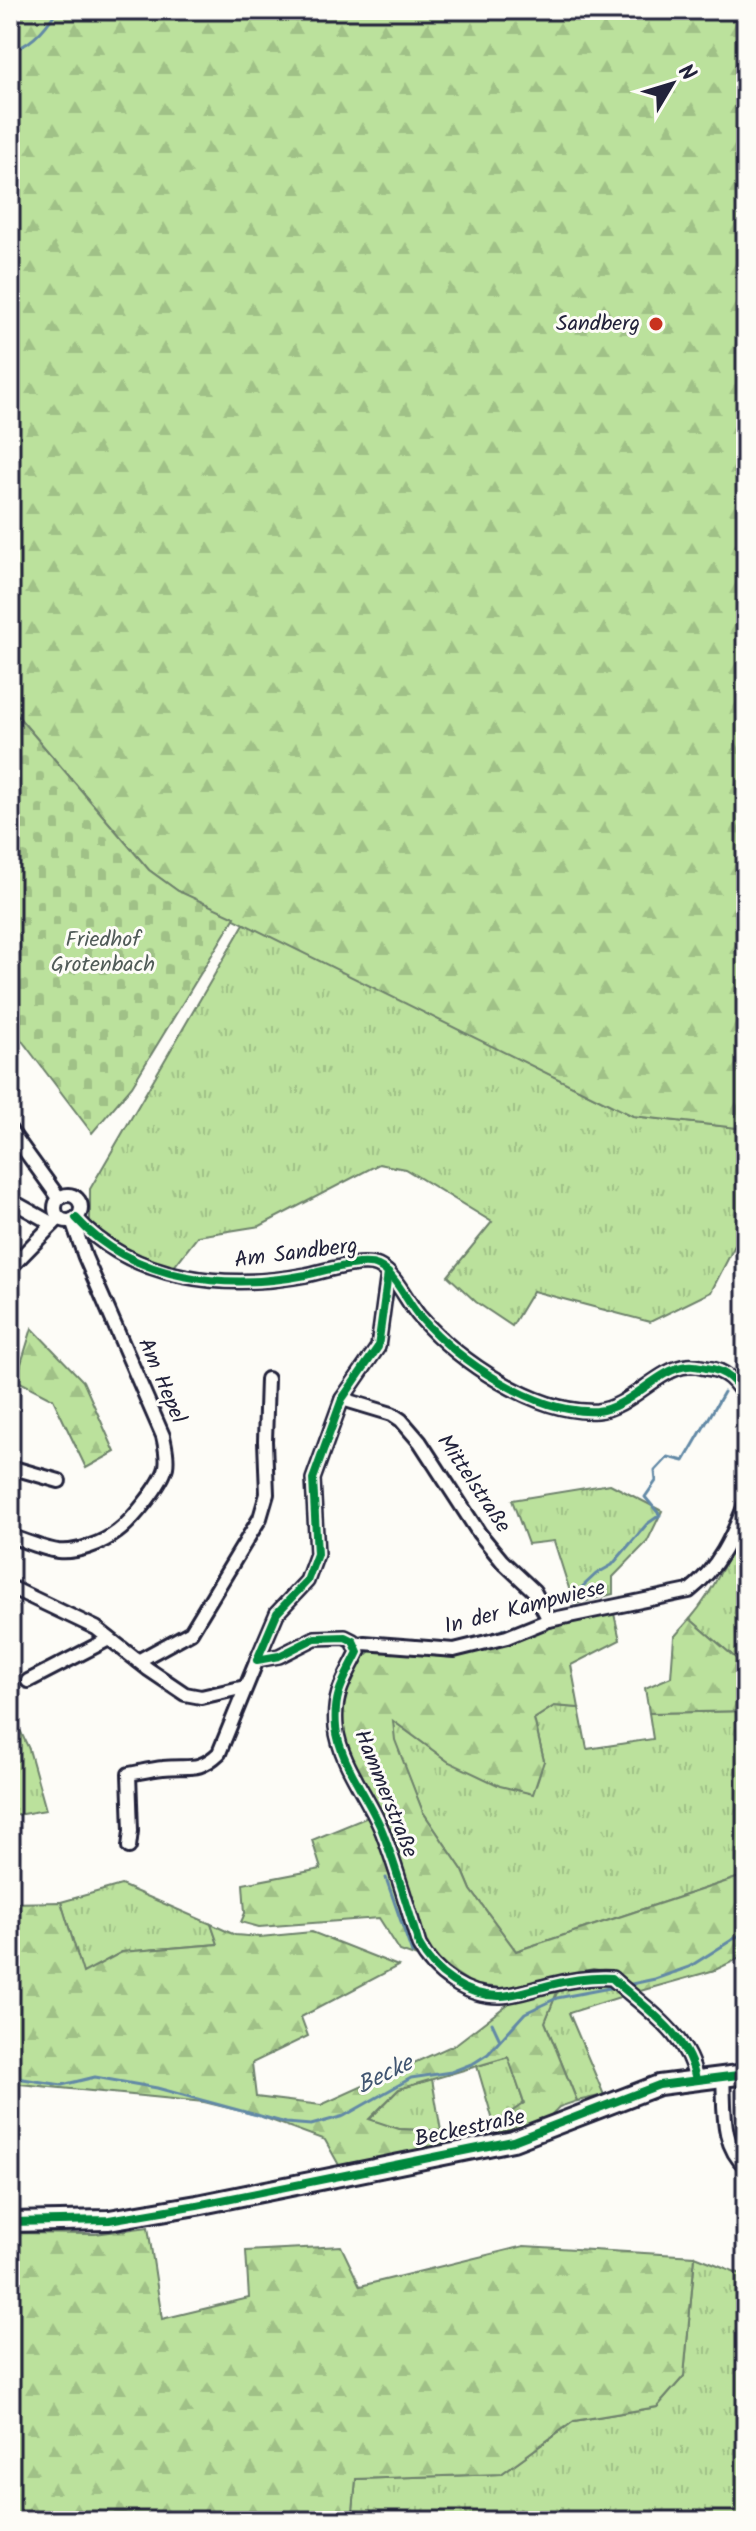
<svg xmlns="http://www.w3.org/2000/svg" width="756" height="2531" viewBox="0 0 756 2531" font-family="Kalam,sans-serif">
  <defs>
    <pattern id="grass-tufts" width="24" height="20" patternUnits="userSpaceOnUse" patternTransform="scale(2)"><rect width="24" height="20" fill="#bbe19c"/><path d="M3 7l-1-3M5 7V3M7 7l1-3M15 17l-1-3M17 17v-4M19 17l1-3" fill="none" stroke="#a0c187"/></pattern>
    <pattern id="forest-firs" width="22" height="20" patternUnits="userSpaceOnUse" patternTransform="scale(2)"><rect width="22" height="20" fill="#bbe19c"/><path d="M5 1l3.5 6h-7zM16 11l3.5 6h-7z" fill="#a0c187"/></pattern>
    <pattern id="cemetery-stones" width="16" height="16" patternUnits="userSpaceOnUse" patternTransform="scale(2)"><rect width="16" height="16" fill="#bbe19c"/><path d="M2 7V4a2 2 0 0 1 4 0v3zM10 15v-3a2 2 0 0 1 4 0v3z" fill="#a0c187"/></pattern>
  </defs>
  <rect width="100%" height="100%" fill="#fdfcf7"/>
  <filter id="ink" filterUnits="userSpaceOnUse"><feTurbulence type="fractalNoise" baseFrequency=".0125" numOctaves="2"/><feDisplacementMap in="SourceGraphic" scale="16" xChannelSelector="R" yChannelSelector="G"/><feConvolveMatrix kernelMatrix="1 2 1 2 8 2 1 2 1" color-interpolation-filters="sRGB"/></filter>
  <g filter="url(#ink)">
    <g fill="url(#grass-tufts)" stroke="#6e826c" stroke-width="2">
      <path d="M245,922L633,1116L746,1129V1224L711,1292L650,1322L533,1291L512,1326L476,1302L448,1276L492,1222L405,1169L379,1164L260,1226L198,1236L173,1268L115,1245L90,1222V1189Z"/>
      <path d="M610,1484L662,1511L647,1542L613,1577V1594L574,1604L554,1541L528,1544L512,1500Z"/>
      <path d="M746,1514V1667L690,1619C716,1589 731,1551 746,1514Z"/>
      <path d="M554,1706L579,1708L587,1749L653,1739L649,1713L746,1711V1875L516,1951L471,1890L463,1871L423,1812L394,1740L392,1720L449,1762L544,1761L534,1719Z"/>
      <path d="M10,1709L29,1749L46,1810L10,1816Z"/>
      <path d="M121,1885L211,1924L218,1944L122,1952L83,1974L61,1902Z"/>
      <path d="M590,1982H609L623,1996L569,2013L604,2095L577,2101L545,2022L557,1992Z"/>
      <path d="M509,2057L524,2104L494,2124L477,2066Z"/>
      <path d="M432,2079L441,2131L399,2129L369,2120L399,2089Z"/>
      <path d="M695,2256L746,2276V2521H352L356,2479L501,2474L574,2421L657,2407L684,2376Z"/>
    </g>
    <g fill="url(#forest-firs)" stroke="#6e826c" stroke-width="2">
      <path d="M10,10H746V1129L633,1116L178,891L149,870L10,707Z"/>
      <path d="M32,1328L83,1381L115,1452L86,1468L53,1399L16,1380Z"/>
      <path d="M612,1605L620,1640L571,1665L579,1708L554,1706L534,1719L544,1761L533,1794L500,1786L449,1762L393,1721L395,1740L423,1812L463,1871L471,1890L516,1951L746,1875V1955L715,1970L637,1992L617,1973L593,1969L511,1989L474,1985L448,1968L400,1951L379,1918L259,1927L241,1922L245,1913L243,1884L321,1869L312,1840L378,1813C359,1772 329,1727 347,1681C351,1669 362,1659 370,1651L416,1648L454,1650Z"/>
      <path d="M690,1619L746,1667V1711L649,1713L645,1688L671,1677L674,1637Z"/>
      <path d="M61,1902L83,1973L122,1952L218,1944L211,1924L235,1935L260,1937L312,1932L398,1966L301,2017L308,2036L252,2063L256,2097L321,2105L456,2044L512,2001L557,1992L545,2022L577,2101L559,2107L545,2121L497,2137L494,2124L524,2103L508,2057L399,2089L369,2119L399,2129L441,2131L444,2148L340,2167L325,2140L257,2115L204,2102L10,2083V1903Z"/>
      <path d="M148,2227L162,2319L249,2298L246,2251L341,2246L360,2286L524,2246L695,2256L684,2376L657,2407L574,2421L501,2474L356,2479L352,2521H10V2233L95,2234Z"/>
    </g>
    <path fill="url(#cemetery-stones)" stroke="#6e826c" stroke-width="2" d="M10,707L149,870L178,891L235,917L132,1086L92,1133L10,1025Z"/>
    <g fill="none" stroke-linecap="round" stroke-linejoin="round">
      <g stroke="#6289a6" stroke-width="3">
        <path d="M10,51C31,46 46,28 57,10"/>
        <path d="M564,1604L596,1574L612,1565L647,1524L660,1515L645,1497L656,1481L655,1471L668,1457L684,1461L724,1392"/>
        <path d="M471,1640L532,1621"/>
        <path d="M443,1644L464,1642"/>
        <path d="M386,1878L412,1953"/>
        <path d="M627,1985L655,1979L689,1967L746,1931"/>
        <path d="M492,2023L500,2040"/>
        <path d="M10,2077L62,2085L95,2077L157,2088L286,2123L311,2125L344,2116L411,2078L451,2072L474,2063L488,2054L525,2013L557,1998L615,1987"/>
      </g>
      <defs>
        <g id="street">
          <path d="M10,1130L59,1198"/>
          <circle cx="68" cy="1208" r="13"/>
          <path d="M10,1200L53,1224"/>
          <path d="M76,1218C134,1282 228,1290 306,1275C324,1271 362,1259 378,1266C396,1274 407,1303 420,1317C458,1360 536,1415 597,1411C630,1408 658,1368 688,1366C694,1365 701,1367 706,1368C726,1370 737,1382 746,1400"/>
          <path d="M10,1268L59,1218"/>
          <path d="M388,1273L378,1347L342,1399L313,1479L317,1554L307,1581L277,1613L257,1660L279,1656L315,1638L345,1637L353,1641L358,1652C345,1679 333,1693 336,1727C340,1764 370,1799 383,1833C397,1870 408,1908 419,1945C434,1974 467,1997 501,1996C517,1995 533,1989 550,1985C570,1980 591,1977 612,1978C643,2007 689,2034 696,2080"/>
          <path d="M342,1399L392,1414L401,1420L420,1442L479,1533L502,1561L534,1591L549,1620"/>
          <path d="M10,1467L59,1481"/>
          <path d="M10,1536C25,1541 43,1549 58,1551C77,1553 103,1543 117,1532C132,1521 162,1484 166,1467C168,1456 165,1446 163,1436L85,1257L72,1220"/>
          <path d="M10,1587L96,1628L148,1669L185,1694L201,1697L245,1687"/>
          <path d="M356,1645L364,1643L454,1650L507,1637L549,1620L689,1591C718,1569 733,1536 746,1502"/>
          <path d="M138,1661L191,1632L260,1518L267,1494L265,1441L267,1379"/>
          <path d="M28,1681L109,1639"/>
          <path d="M129,1847L131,1831L129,1774C140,1772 152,1769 163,1768C188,1765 198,1773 219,1753L257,1660"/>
          <path d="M723,2076C725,2108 720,2144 746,2167"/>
        </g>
        <path id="secondary" d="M10,2222L109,2220L197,2205L513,2141L659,2085L746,2074"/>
      </defs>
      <use href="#street" stroke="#22223b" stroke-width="18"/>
      <use href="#secondary" stroke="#22223b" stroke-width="24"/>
      <use href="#street" stroke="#fdfcf7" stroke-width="12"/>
      <use href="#secondary" stroke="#fdfcf7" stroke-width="18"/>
      <defs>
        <g id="cycleway">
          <path d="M76,1218C134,1282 228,1290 306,1275C324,1271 362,1259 378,1266C396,1274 407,1303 420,1317C458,1360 536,1415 597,1411C630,1408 658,1368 688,1366C694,1365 701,1367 706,1368C726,1370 737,1382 746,1400"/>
          <path d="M388,1273L378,1347L342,1399L313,1479L317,1554L307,1581L277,1613L257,1660L279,1656L315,1638L345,1637L353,1641L358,1652C345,1679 333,1693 336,1727C340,1764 370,1799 383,1833C397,1870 408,1908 419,1945C434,1974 467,1997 501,1996C517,1995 533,1989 550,1985C570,1980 591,1977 612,1978C643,2007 689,2034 696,2080"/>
          <path d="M10,2222L109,2220L197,2205L513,2141L659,2085L746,2074"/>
        </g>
      </defs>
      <use href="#cycleway" stroke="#fdfcf7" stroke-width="13"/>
      <use href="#cycleway" stroke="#00873e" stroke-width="8"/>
    </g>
  </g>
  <circle fill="#c8321e" stroke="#fdfcf7" stroke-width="3" cx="656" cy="324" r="8"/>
  <g text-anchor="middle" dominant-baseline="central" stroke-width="6" stroke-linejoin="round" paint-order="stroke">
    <g font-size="22" fill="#22223b" stroke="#fdfcf7" text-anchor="end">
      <text x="640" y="324">Sandberg</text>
    </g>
    <g font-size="22" fill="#505b58" stroke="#fdfcf7">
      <text x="103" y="940">Friedhof<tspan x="103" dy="25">Grotenbach</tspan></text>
    </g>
    <g font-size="22" fill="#22223b" stroke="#fdfcf7">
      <text transform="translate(296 1254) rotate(-7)">Am Sandberg</text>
      <text transform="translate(161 1381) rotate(67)">Am Hepel</text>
      <text transform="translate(473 1484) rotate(56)">Mittelstraße</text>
      <text transform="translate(525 1608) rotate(-14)">In der Kampwiese</text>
      <text transform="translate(385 1794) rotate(68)">Hammerstraße</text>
      <text transform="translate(470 2129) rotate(-12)">Beckestraße</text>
    </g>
    <g font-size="24" font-style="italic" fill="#425671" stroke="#fdfcf7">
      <text transform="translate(385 2075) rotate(-26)">Becke</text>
    </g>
  </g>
  <rect width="756" height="2531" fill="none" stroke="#fdfcf7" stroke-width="40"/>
  <rect x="20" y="20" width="716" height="2491" fill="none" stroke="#22223b" stroke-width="3" filter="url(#ink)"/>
  <g transform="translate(672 84) rotate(52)" stroke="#fdfcf7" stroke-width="6" paint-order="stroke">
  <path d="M0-6L14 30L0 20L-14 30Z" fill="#22223b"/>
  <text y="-12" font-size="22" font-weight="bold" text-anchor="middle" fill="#22223b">N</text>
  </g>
</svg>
